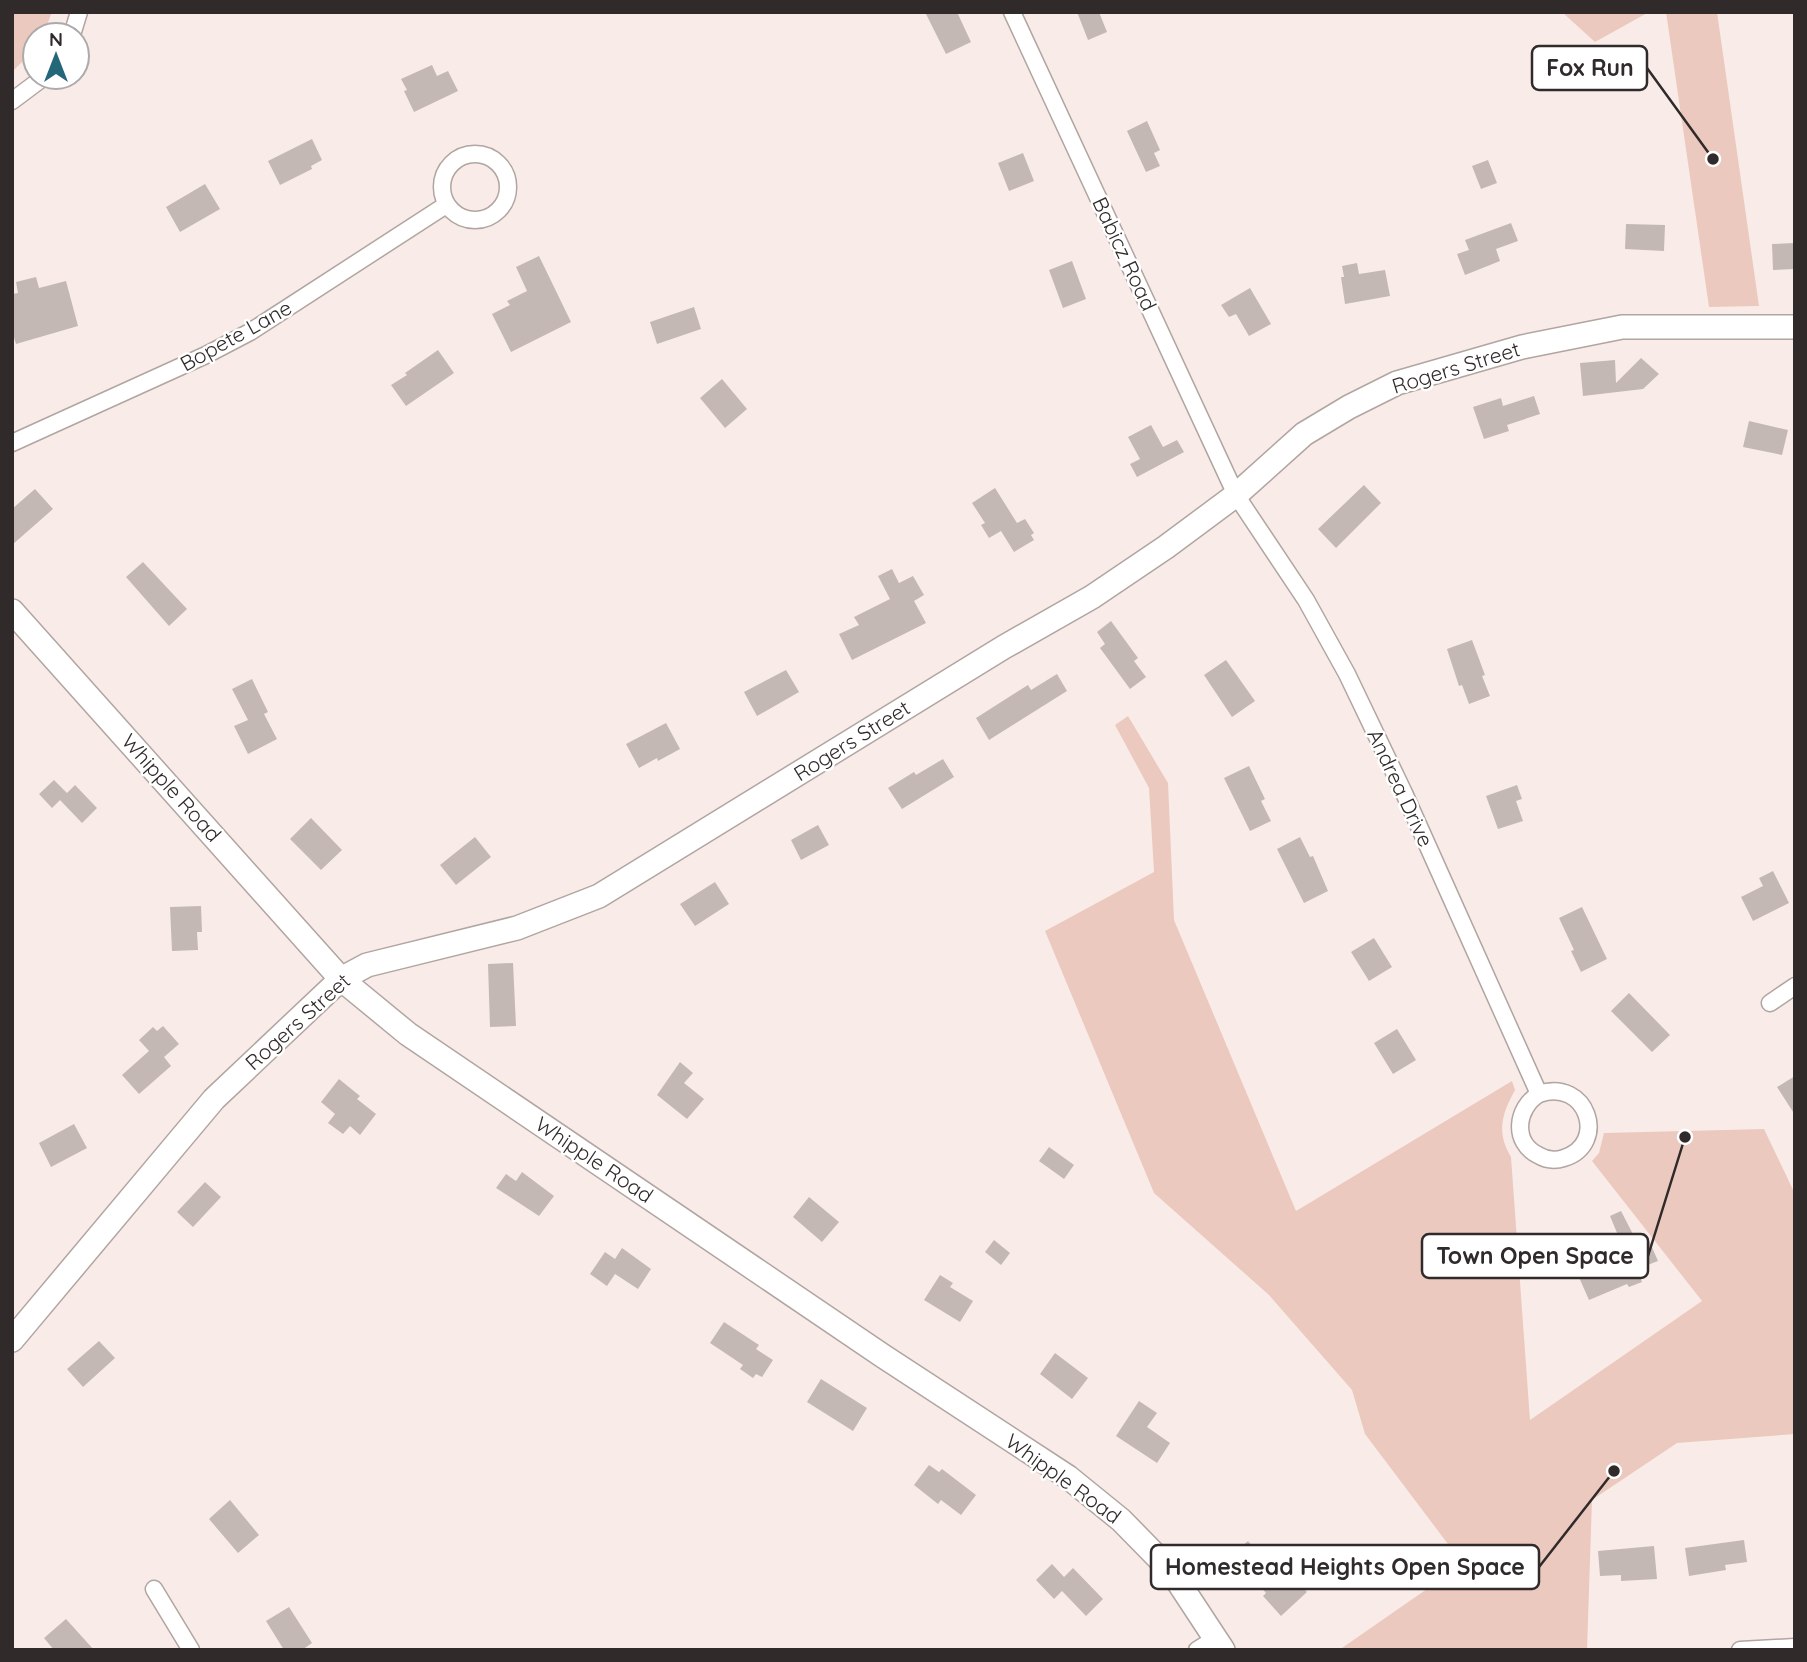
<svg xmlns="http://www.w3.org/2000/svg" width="1807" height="1662" viewBox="0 0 1807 1662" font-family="Quicksand,sans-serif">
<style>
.green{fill:#ecc9be}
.building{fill:#c4b8b4}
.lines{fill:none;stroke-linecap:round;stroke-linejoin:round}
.street-casing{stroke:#b1a5a1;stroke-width:19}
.secondary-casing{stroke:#b1a5a1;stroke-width:26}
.street{stroke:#fff;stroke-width:16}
.secondary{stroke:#fff;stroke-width:23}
.labels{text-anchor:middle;stroke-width:5;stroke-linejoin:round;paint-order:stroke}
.street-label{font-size:21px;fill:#302b2a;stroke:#fff}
.leader{fill:none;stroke:#302b2a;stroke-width:2.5}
.callout-dot{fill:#302b2a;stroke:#fff;stroke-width:2.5}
.callout{fill:#fff;stroke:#302b2a;stroke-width:2.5}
.callout-label{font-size:23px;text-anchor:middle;font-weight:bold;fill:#302b2a}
</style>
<rect width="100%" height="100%" fill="#f9ece8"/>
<path class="green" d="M12 12H52L43 35H35V49L12 72Z
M1562 12H1649L1595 42Z
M1666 12H1717L1759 306 1709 307Z
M1128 716 1168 783 1174 920 1296 1211 1512 1081 1515 1090C1502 1114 1496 1132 1511 1157L1530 1420 1702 1301 1592 1161 1599 1153 1604 1133 1764 1129 1795 1194V1434L1677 1443 1592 1500 1587 1650H1339L1463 1564 1365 1434 1352 1390 1269 1295 1154 1193 1045 931 1154 872 1149 788 1115 725Z"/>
<path class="building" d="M925 12H957L971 42 946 54Z
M1077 12H1099L1107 32 1088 40Z
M432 65 437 76 448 71 458 91 414 112 404 91 407 90 401 79Z
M1147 121 1160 150 1154 153 1160 166 1146 172 1127 131Z
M312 139 322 160 311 166 312 169 280 185 268 161Z
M1023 153 1034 181 1009 191 998 163Z
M1488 160 1497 183 1481 189 1472 166Z
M205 184 220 209 180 232 166 207Z
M1511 223 1518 241 1496 249 1500 261 1465 275 1457 254 1469 250 1465 240Z
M1626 224 1665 225 1664 251 1625 249Z
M1795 243V269L1773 270 1772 244Z
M539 256 571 322 511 352 492 314 510 305 507 301 527 291 516 267Z
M1072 261 1086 299 1063 308 1049 270Z
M1357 263 1359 274 1385 270 1390 296 1345 304 1341 277H1344L1342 266Z
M36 277 39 288 66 281 78 326 16 344 12 331V294L18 293 16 282Z
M1250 288 1271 324 1249 336 1236 314 1229 317 1221 305Z
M694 307 701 329 657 344 650 322Z
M438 350 454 373 406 406 391 385 407 375 405 373Z
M1641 358 1659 374 1643 389 1583 396 1580 363 1615 360 1616 383Z
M722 379 747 409 725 428 700 398Z
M1534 396 1540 414 1507 425 1509 431 1484 439 1473 407 1501 398 1503 406Z
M1749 421 1788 430 1782 455 1743 447Z
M1151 425 1163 447 1177 440 1184 452 1137 477 1130 464 1140 459 1128 437Z
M1364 485 1381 503 1336 548 1318 529Z
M995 488 1017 523 1025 519 1034 533 1031 535 1034 540 1014 552 1001 531 989 538 981 525 985 523 972 503Z
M35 489 53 509 12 545V509Z
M143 562 187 609 169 626 126 577Z
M892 569 899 583 913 576 924 595 914 601 926 623 852 660 839 634 859 625 854 617 890 599 878 576Z
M1111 621 1138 658 1134 661 1146 677 1130 689 1100 648 1105 644 1097 632Z
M1472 640 1485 675 1482 676 1490 696 1469 704 1462 685 1459 686 1447 649Z
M1226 660 1255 701 1232 717 1204 675Z
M786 670 799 692 757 716 744 692Z
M1057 674 1067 691 989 740 976 718 1028 685 1031 690Z
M252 679 268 712 264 714 277 739 248 754 234 726 248 720 232 689Z
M666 723 680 749 658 761 657 758 639 768 626 744Z
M943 759 954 777 902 809 888 788 914 772 916 775Z
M1249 766 1265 799 1261 801 1271 821 1250 831 1224 778Z
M54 780 67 793 52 808 39 794Z
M75 785 97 808 82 823 60 800Z
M1517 785 1522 799 1516 801 1523 821 1498 829 1486 796Z
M311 818 342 850 321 870 290 839Z
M818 825 829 845 801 860 791 840Z
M475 837 491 857 456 885 440 865Z
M1300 837 1310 857 1313 856 1328 891 1304 903 1277 849Z
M1773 871 1789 903 1753 921 1741 897 1763 886 1759 878Z
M715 882 729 904 695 926 680 904Z
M201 906 202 932H197L198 950 172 951 170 907Z
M1582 907 1607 959 1581 972 1571 951 1574 950 1559 918Z
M1374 938 1392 967 1369 981 1351 952Z
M513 963 516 1026 490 1027 488 964Z
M1629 993 1670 1035 1652 1052 1611 1011Z
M163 1026 179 1044 164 1057 171 1066 139 1094 122 1075 149 1051 139 1040 153 1027 157 1031Z
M1397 1029 1416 1060 1393 1074 1374 1043Z
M680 1062 693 1073 684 1083 704 1099 687 1119 657 1095Z
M1795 1076V1115L1777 1087Z
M339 1079 360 1096 357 1099 376 1114 360 1135 350 1126 343 1134 328 1123 335 1114 321 1102Z
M74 1124 87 1148 51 1167 39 1143Z
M1049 1147 1074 1165 1064 1179 1039 1161Z
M522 1172 554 1196 539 1216 496 1188 506 1174 516 1181Z
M205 1182 221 1197 193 1227 177 1212Z
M809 1197 839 1222 822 1242 793 1217Z
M1621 1211 1636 1240 1647 1236 1658 1261 1637 1269 1642 1282 1629 1287 1627 1284 1589 1300 1574 1266 1622 1245 1610 1216Z
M994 1240 1010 1253 1001 1265 985 1252Z
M622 1248 651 1269 638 1289 615 1274 607 1286 590 1274 605 1252 615 1259Z
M940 1275 953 1283 950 1287 973 1301 960 1322 924 1300Z
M724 1322 759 1345 756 1349 773 1360 762 1377 756 1374 753 1378 740 1369 743 1365 710 1343Z
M99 1341 115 1358 83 1387 67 1369Z
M1055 1353 1088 1378 1072 1399 1040 1374Z
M821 1379 867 1408 853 1431 807 1402Z
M1139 1401 1157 1413 1147 1427 1170 1443 1157 1463 1116 1436Z
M929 1465 939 1472 942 1469 976 1495 961 1515 941 1500 938 1504 914 1485Z
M230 1500 259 1535 238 1553 209 1519Z
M1744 1540 1747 1562 1725 1565 1726 1570 1689 1576 1685 1548Z
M1248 1541 1270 1567 1278 1560 1307 1592 1281 1616 1263 1596 1266 1593 1232 1555Z
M1654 1546 1657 1579 1621 1581V1575L1600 1576 1598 1551Z
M1052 1564 1064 1577 1073 1568 1103 1599 1086 1616 1062 1591 1054 1599 1036 1580Z
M289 1607 312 1643 302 1650H284L266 1621Z
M66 1619 94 1650H54L44 1638Z"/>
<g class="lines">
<g class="street-casing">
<path id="street" d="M1012 12 1236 495 1306 600 1347 674 1404 793 1539 1094C1516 1108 1512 1142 1538 1155 1546 1160 1555 1161 1564 1158 1609 1144 1587 1077 1539 1094
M72 35 79 12
M12 101 44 77
M442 187a33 33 0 1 1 66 0a33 33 0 1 1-66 0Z
M12 443 206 355 250 332 446 205
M1770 1003 1795 986
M154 1589 191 1650
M1197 1650 1216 1638
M1740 1650 1795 1647"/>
</g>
<g class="secondary-casing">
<path id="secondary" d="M12 611 341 979 408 1034 883 1356 1068 1477 1121 1520 1171 1571 1223 1650
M12 1340 214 1099 341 979 367 965 517 928 599 896 1004 647 1092 597 1166 547 1236 495 1304 434 1349 407 1397 383 1522 347 1622 327H1795"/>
</g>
<use href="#street" class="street"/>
<use href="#secondary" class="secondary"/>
</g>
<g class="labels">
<g class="street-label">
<text transform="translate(1124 254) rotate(65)" y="7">Babicz Road</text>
<text transform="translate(236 336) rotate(-29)" y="7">Bopete Lane</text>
<text transform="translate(1456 368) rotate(-17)" y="7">Rogers Street</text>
<text transform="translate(852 741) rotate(-32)" y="7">Rogers Street</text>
<text transform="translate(171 788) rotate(48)" y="7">Whipple Road</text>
<text transform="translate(1400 788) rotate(65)" y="7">Andrea Drive</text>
<text transform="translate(298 1022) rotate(-42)" y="7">Rogers Street</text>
<text transform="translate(594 1160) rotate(34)" y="7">Whipple Road</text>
<text transform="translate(1063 1479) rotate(36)" y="7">Whipple Road</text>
</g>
</g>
<path class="leader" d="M1713 159L1647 68M1685 1137L1648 1256M1614 1471L1539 1567"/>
<g class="callout-dot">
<circle cx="1713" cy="159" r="7"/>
<circle cx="1685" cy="1137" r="7"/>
<circle cx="1614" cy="1471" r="7"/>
</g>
<g class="callout">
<rect x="1532" y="46" width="115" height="44" rx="7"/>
<rect x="1422" y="1234" width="226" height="44" rx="7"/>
<rect x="1151" y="1545" width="388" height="44" rx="7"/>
</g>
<g class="callout-label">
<text x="1590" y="76">Fox Run</text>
<text x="1535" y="1264">Town Open Space</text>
<text x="1345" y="1575">Homestead Heights Open Space</text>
</g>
<rect width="1807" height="1662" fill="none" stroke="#302b2a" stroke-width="28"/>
<g transform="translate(56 56)"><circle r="33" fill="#ffffff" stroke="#acaaaa" stroke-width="2"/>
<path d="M0-5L12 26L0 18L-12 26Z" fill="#236778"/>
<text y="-10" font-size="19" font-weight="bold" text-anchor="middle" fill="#302b2a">N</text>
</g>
</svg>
